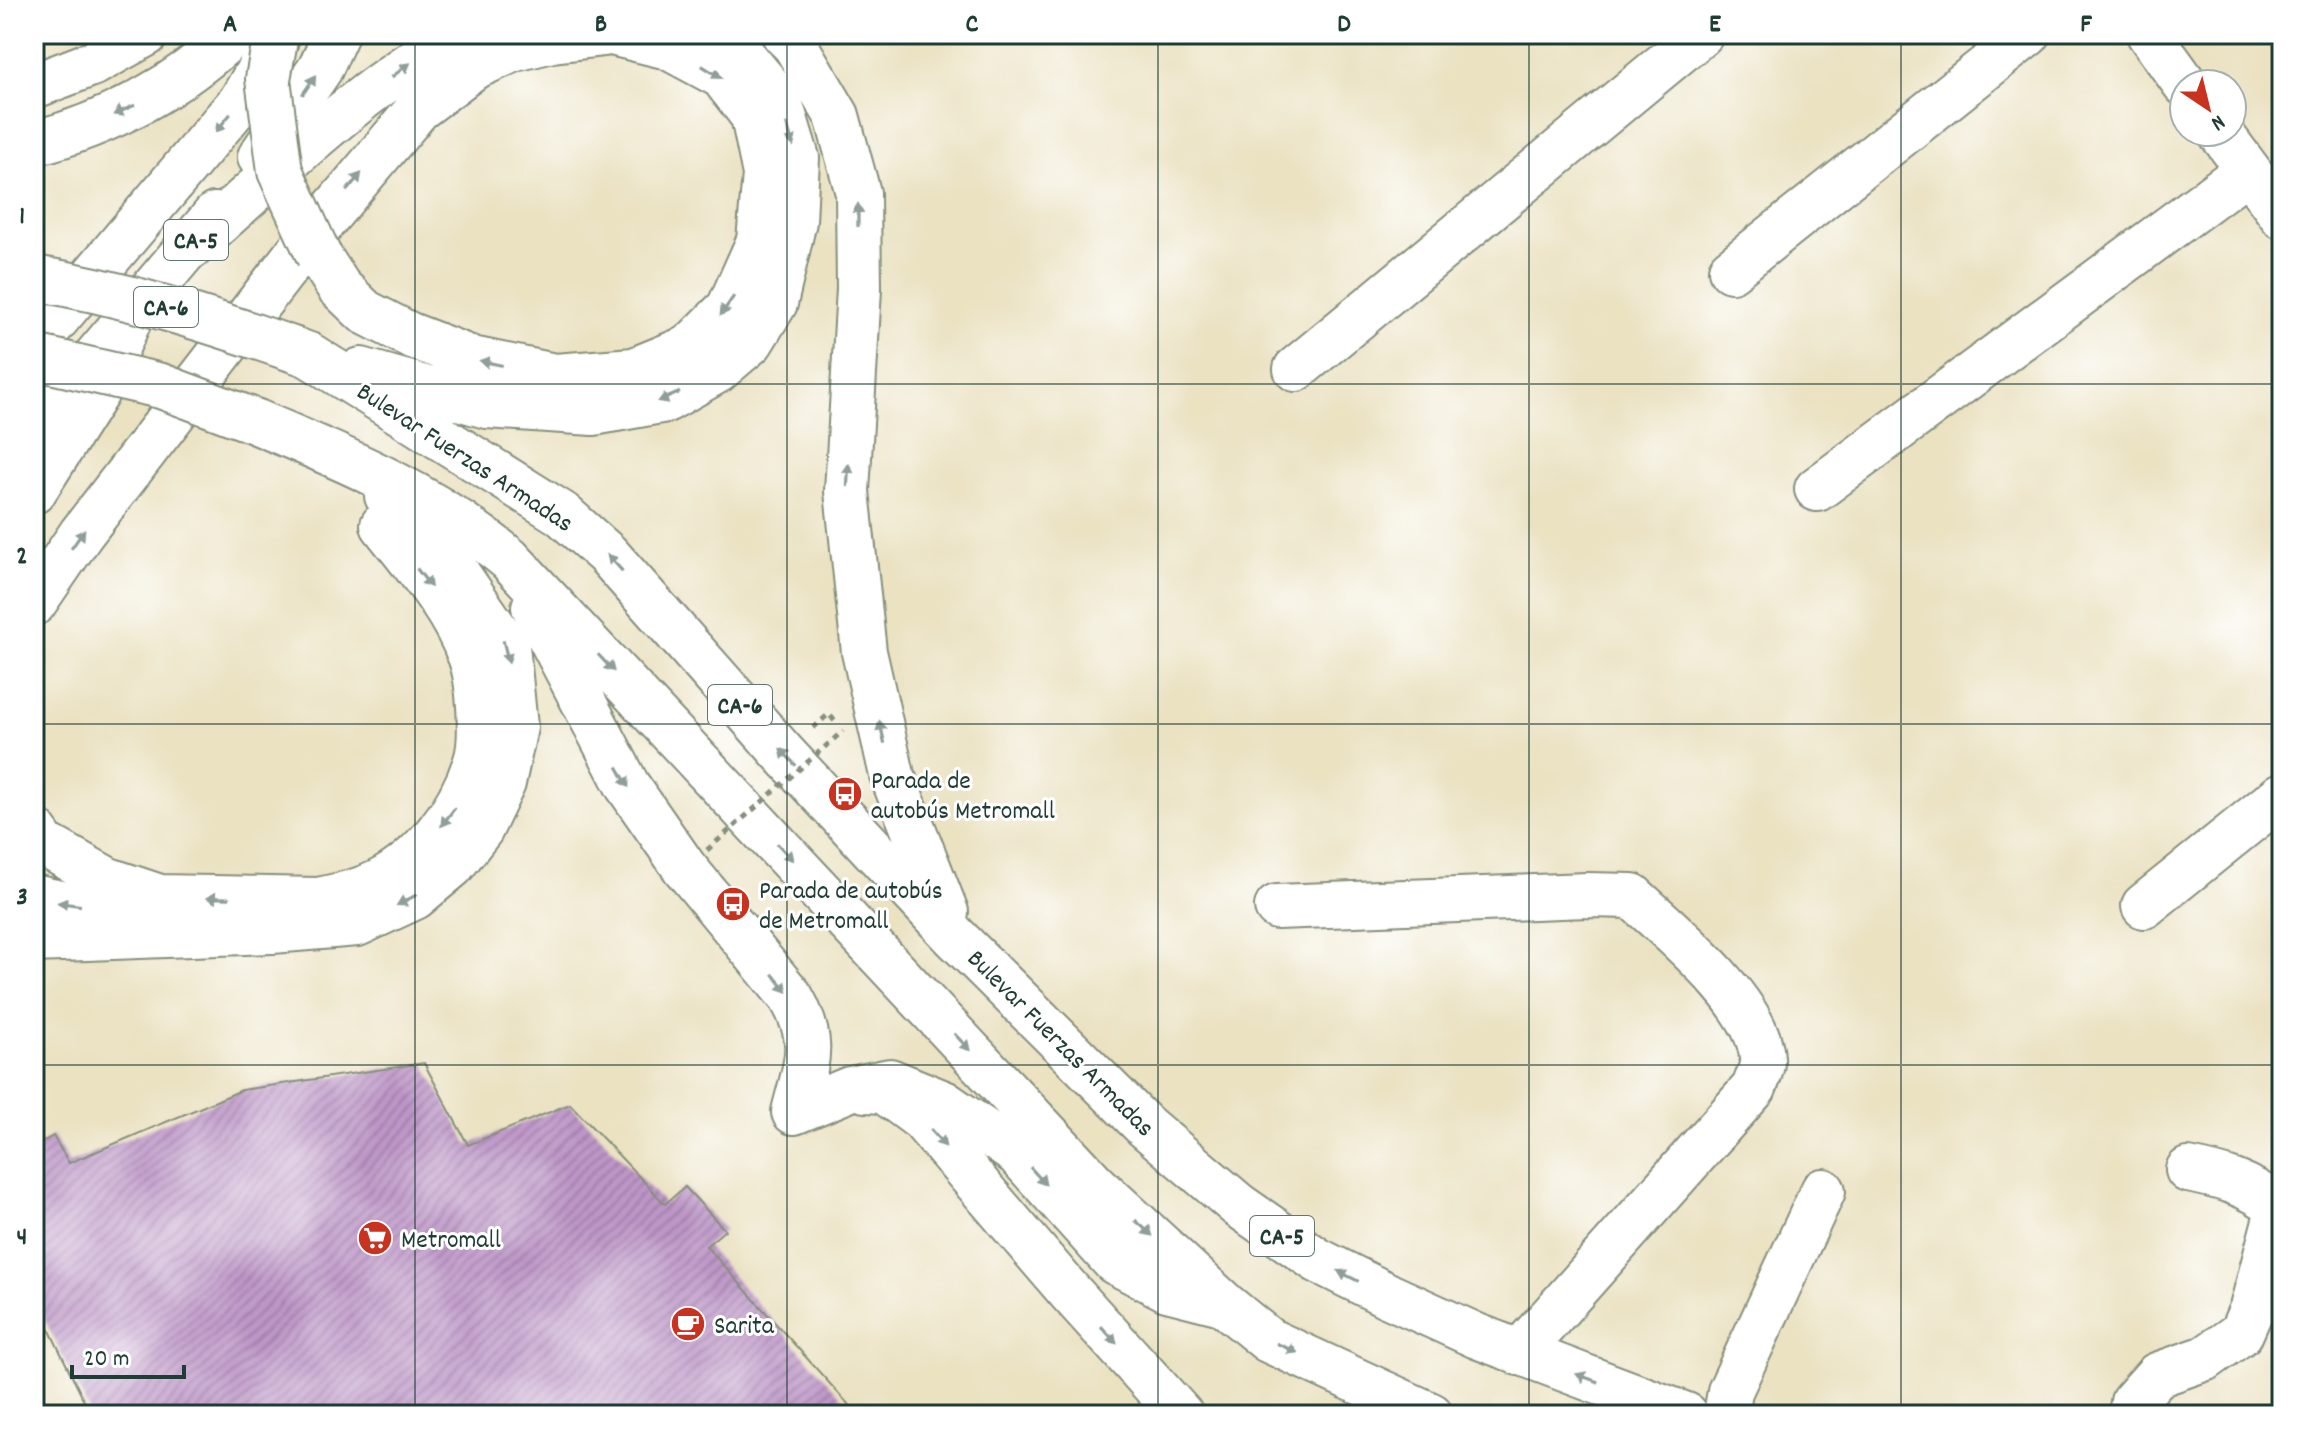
<svg xmlns="http://www.w3.org/2000/svg" width="2316" height="1449" viewBox="0 0 2316 1449" font-family="Dekko,sans-serif">
<style>
.building{fill:url(#building-hatch)}
.lines{fill:none;stroke-linecap:round;stroke-linejoin:round}
.minor-casing{stroke:#85907b;stroke-width:48}
.major-casing{stroke:#85907b;stroke-width:48}
.highway-casing{stroke:#85907b;stroke-width:48}
.path{stroke:#85907b;stroke-width:5;stroke-dasharray:6 6;stroke-linecap:butt}
.minor{stroke:#fff;stroke-width:44}
.major{stroke:#fff;stroke-width:44}
.highway{stroke:#fff;stroke-width:44}
.highway-bridge-casing{stroke:#85907b;stroke-width:48;stroke-linecap:butt}
.path-bridge{stroke:#85907b;stroke-width:5;stroke-dasharray:6 6;stroke-linecap:butt}
.highway-bridge{stroke:#fff;stroke-width:44}
.oneway{fill:#8f9e9a}
.grid{fill:none;stroke:#1f3d34;stroke-width:2;stroke-opacity:0.55}
.labels{text-anchor:middle;stroke-width:6;stroke-linejoin:round;paint-order:stroke}
.shield{fill:#fff;stroke:#627771;stroke-width:2}
.shield-label{font-size:24px;font-weight:bold;fill:#1f3d34}
.street-label{font-size:26px;fill:#1f3d34;stroke:#fff}
.poi-label{font-size:26px;fill:#1f3d34;stroke:#fff;text-anchor:start}
.neatline{fill:none;stroke:#1f3d34;stroke-width:3}
.grid-label{font-size:26px;text-anchor:middle;font-weight:bold;fill:#1f3d34}
</style>
<defs>
<pattern id="building-hatch" width="6" height="6" patternUnits="userSpaceOnUse" patternTransform="scale(2)"><rect width="6" height="6" fill="#be96c8"/><path d="M-1 1l2-2M0 6l6-6M5 7l2-2" fill="none" stroke="#9a7ca3"/></pattern>
</defs>
<rect width="100%" height="100%" fill="#fff"/>
<filter id="ink" filterUnits="userSpaceOnUse"><feTurbulence type="fractalNoise" baseFrequency=".0125" numOctaves="2"/><feDisplacementMap in="SourceGraphic" scale="16" xChannelSelector="R" yChannelSelector="G"/><feConvolveMatrix kernelMatrix="1 2 1 2 8 2 1 2 1" color-interpolation-filters="sRGB"/></filter>
<filter id="wash" filterUnits="userSpaceOnUse"><feTurbulence type="fractalNoise" baseFrequency=".006" numOctaves="4" result="noise"/><feDisplacementMap in="SourceGraphic" scale="32" xChannelSelector="R" yChannelSelector="G"/><feGaussianBlur stdDeviation="1.8" result="paint"/><feColorMatrix in="noise" values="0 0 0 0 0 0 0 0 0 0 0 0 0 0 0 0 0 1.4 0 .05"/><feComposite in="paint" operator="in"/></filter>
<g filter="url(#wash)">
<rect width="100%" height="100%" fill="#ebe2c2"/>
<g id="blocks">
<path class="building" d="M424 1063 468 1145 570 1104 665 1204 685 1187 725 1230 706 1246 858 1415H91L34 1298V1147L53 1136 69 1163 242 1090Z"/>
</g>
</g>
<g filter="url(#ink)">
<use href="#blocks" fill-opacity="0" stroke="#85907b" stroke-width="2"/>
<g class="lines">
<g class="minor-casing">
<path id="minor" d="M2149 34 2185 84
M2220 132 2282 216
M1731 270 2028 34
M1296 369 1701 34
M1817 489 2248 170
M2144 906 2282 795
M1277 907 1587 895 1632 896C1671 932 1759 1003 1762 1058 1763 1068 1757 1079 1754 1088L1519 1353
M865 1090 884 1091 922 1119 1069 1291 1181 1415
M1726 1415 1730 1391 1823 1191
M2131 1415 2133 1402 2157 1375 2206 1358 2241 1333 2252 1308 2276 1217 2275 1204C2247 1184 2221 1176 2188 1170"/>
</g>
<g class="major-casing">
<path id="major" d="M260 157 320 69 336 34
M34 346 241 101 276 40
M34 430 215 215"/>
</g>
<g class="highway-casing">
<path id="highway" d="M784 34 795 45 837 116 858 193 859 289 847 491 864 652 892 775 946 912
M34 86 94 63 146 34
M34 143C108 125 178 86 234 34
M191 247C274 175 364 84 460 34
M319 256 339 287 365 312 410 335 472 359 555 376 634 370 690 347 729 308 759 241 765 174 753 116 722 76 668 47 615 34
M295 350 309 355 562 514 608 555 784 754 955 937 1145 1126 1238 1205 1317 1260 1389 1296 1477 1336 1686 1415
M361 370 487 406 593 413 666 400 717 371 751 342 775 303 794 221 797 158 779 99 744 57 710 34
M257 422C348 460 432 495 509 559L1095 1185 1224 1304 1268 1340 1431 1415
M34 491 97 392 130 318
M34 603 81 534 305 243 418 109 474 67 515 49 552 40 604 34
M534 607 627 785 684 867 791 997C818 1044 806 1063 794 1112
M34 830 44 844 106 879 160 897 318 900C338 896 358 892 377 883 422 861 459 812 475 764 484 741 479 679 470 656 452 607 414 565 383 525
M34 897C79 909 105 909 150 899
M34 940 272 931 357 924 415 897 452 866 481 829 503 783 515 727 507 646 444 554 387 496
M794 1112 850 1089 890 1081 944 1103 1018 1154 1115 1262 1167 1289 1218 1302"/>
</g>
<path class="path" d="M813 728 829 714 837 724"/>
<use href="#minor" class="minor"/>
<use href="#major" class="major"/>
<use href="#highway" class="highway"/>
<g class="highway-bridge-casing">
<path id="highway-bridge" d="M276 34 268 79 280 171 319 256
M34 278C124 293 209 320 295 350
M34 357 161 386 257 422"/>
</g>
<path class="path-bridge" d="M707 850 843 731"/>
<use href="#highway-bridge" class="highway-bridge"/>
</g>
<defs><path id="oneway-solid" d="M-6-.8H1V-3.2L6.5 0L1 3.2V.8H-6Z" transform="scale(2)"/></defs>
<g class="oneway">
<use href="#oneway-solid" transform="translate(401 70) rotate(-37)"/>
<use href="#oneway-solid" transform="translate(712 72) rotate(32)"/>
<use href="#oneway-solid" transform="translate(309 85) rotate(-56)"/>
<use href="#oneway-solid" transform="translate(124 110) rotate(156)"/>
<use href="#oneway-solid" transform="translate(223 123) rotate(130)"/>
<use href="#oneway-solid" transform="translate(790 135) rotate(73)"/>
<use href="#oneway-solid" transform="translate(354 182) rotate(-50)"/>
<use href="#oneway-solid" transform="translate(858 215) rotate(-90)"/>
<use href="#oneway-solid" transform="translate(727 306) rotate(125)"/>
<use href="#oneway-solid" transform="translate(491 363) rotate(-168)"/>
<use href="#oneway-solid" transform="translate(669 397) rotate(157)"/>
<use href="#oneway-solid" transform="translate(848 475) rotate(-87)"/>
<use href="#oneway-solid" transform="translate(78 539) rotate(-55)"/>
<use href="#oneway-solid" transform="translate(615 563) rotate(-132)"/>
<use href="#oneway-solid" transform="translate(424 578) rotate(52)"/>
<use href="#oneway-solid" transform="translate(506 652) rotate(76)"/>
<use href="#oneway-solid" transform="translate(606 663) rotate(47)"/>
<use href="#oneway-solid" transform="translate(882 732) rotate(-103)"/>
<use href="#oneway-solid" transform="translate(788 757) rotate(-133)"/>
<use href="#oneway-solid" transform="translate(623 777) rotate(61)"/>
<use href="#oneway-solid" transform="translate(448 817) rotate(127)"/>
<use href="#oneway-solid" transform="translate(785 852) rotate(47)"/>
<use href="#oneway-solid" transform="translate(218 898) rotate(-179)"/>
<use href="#oneway-solid" transform="translate(407 900) rotate(152)"/>
<use href="#oneway-solid" transform="translate(69 904) rotate(-172)"/>
<use href="#oneway-solid" transform="translate(780 983) rotate(50)"/>
<use href="#oneway-solid" transform="translate(962 1042) rotate(47)"/>
<use href="#oneway-solid" transform="translate(938 1138) rotate(49)"/>
<use href="#oneway-solid" transform="translate(1038 1176) rotate(48)"/>
<use href="#oneway-solid" transform="translate(1144 1228) rotate(42)"/>
<use href="#oneway-solid" transform="translate(1348 1276) rotate(-153)"/>
<use href="#oneway-solid" transform="translate(1109 1335) rotate(48)"/>
<use href="#oneway-solid" transform="translate(1287 1348) rotate(24)"/>
<use href="#oneway-solid" transform="translate(1587 1378) rotate(-160)"/>
</g>
</g>
<path class="grid" d="M415 34V1415M787 34V1415M1158 34V1415M1529 34V1415M1901 34V1415M34 384H2282M34 724H2282M34 1065H2282"/>
<defs>
<g id="bus-disc" transform="scale(1.8)"><circle r="9.5" fill="#c8321e" stroke="#fff"/><path d="M-5-6H5V4H4V6H2V4H-2V6H-4V4H-5ZM-3.5-4V0h7V-4ZM-3.5 1.2v1.5H-2V1.2ZM2 1.2v1.5H3.5V1.2Z" fill="#fff"/></g>
<g id="supermarket-disc" transform="scale(1.8)"><circle r="9.5" fill="#c8321e" stroke="#fff"/><path d="M-6-5.5h2.5l.6 2H6L4.5 2H-2.5L-4.4-4H-6ZM-1.5 3.2a1.3 1.3 0 1 0 .1 0ZM3 3.2a1.3 1.3 0 1 0 .1 0Z" fill="#fff"/></g>
<g id="cafe-disc" transform="scale(1.8)"><circle r="9.5" fill="#c8321e" stroke="#fff"/><path d="M-5.5-4.5H6V0H3Q3 3.5 0 3.5H-2.5Q-5.5 3.5-5.5 0ZM3-3.2v2h1.7v-2ZM-6 4.5H4V6H-6Z" fill="#fff"/></g>
</defs>
<g fill-rule="evenodd">
<use href="#bus-disc" x="845" y="794"/>
<use href="#bus-disc" x="733" y="904"/>
<use href="#supermarket-disc" x="375" y="1238"/>
<use href="#cafe-disc" x="688" y="1324"/>
</g>
<g class="labels">
<g class="shield">
<rect x="164" y="220" width="64" height="40" rx="6"/>
<rect x="134" y="287" width="64" height="40" rx="6"/>
<rect x="708" y="685" width="64" height="40" rx="6"/>
<rect x="1250" y="1216" width="64" height="40" rx="6"/>
</g>
<g class="shield-label">
<text x="196" y="248">CA-5</text>
<text x="166" y="315">CA-6</text>
<text x="740" y="713">CA-6</text>
<text x="1282" y="1244">CA-5</text>
</g>
<g class="street-label">
<text transform="translate(466 456) rotate(33)" y="9">Bulevar Fuerzas Armadas</text>
<text transform="translate(1062 1042) rotate(45)" y="9">Bulevar Fuerzas Armadas</text>
</g>
<g class="poi-label">
<text x="871" y="788">Parada de<tspan x="871" dy="30">autobús Metromall</tspan></text>
<text x="759" y="898">Parada de autobús<tspan x="759" dy="30">de Metromall</tspan></text>
<text x="401" y="1247">Metromall</text>
<text x="714" y="1333">Sarita</text>
</g>
</g>
<rect width="2316" height="1449" fill="none" stroke="#fff" stroke-width="88"/>
<g transform="translate(2208 108) rotate(145)"><circle r="38" fill="#ffffff" stroke="#a5b1ae" stroke-width="2"/>
<path d="M0-6L14 30L0 20L-14 30Z" fill="#c8321e"/>
<text y="-12" font-size="22" font-weight="bold" text-anchor="middle" fill="#1f3d34">N</text>
</g>
<path d="M72 1365v12h112v-12" fill="none" stroke="#1f3d34" stroke-width="4"/>
<text x="84" y="1365" font-size="24" fill="#1f3d34" stroke="#ffffff" stroke-width="6" paint-order="stroke">20 m</text>
<rect x="44" y="44" width="2228" height="1361" class="neatline"/>
<g class="grid-label">
<text x="230" y="31">A</text>
<text x="601" y="31">B</text>
<text x="972" y="31">C</text>
<text x="1344" y="31">D</text>
<text x="1715" y="31">E</text>
<text x="2086" y="31">F</text>
<text x="22" y="223">1</text>
<text x="22" y="563">2</text>
<text x="22" y="904">3</text>
<text x="22" y="1244">4</text>
</g>
</svg>
